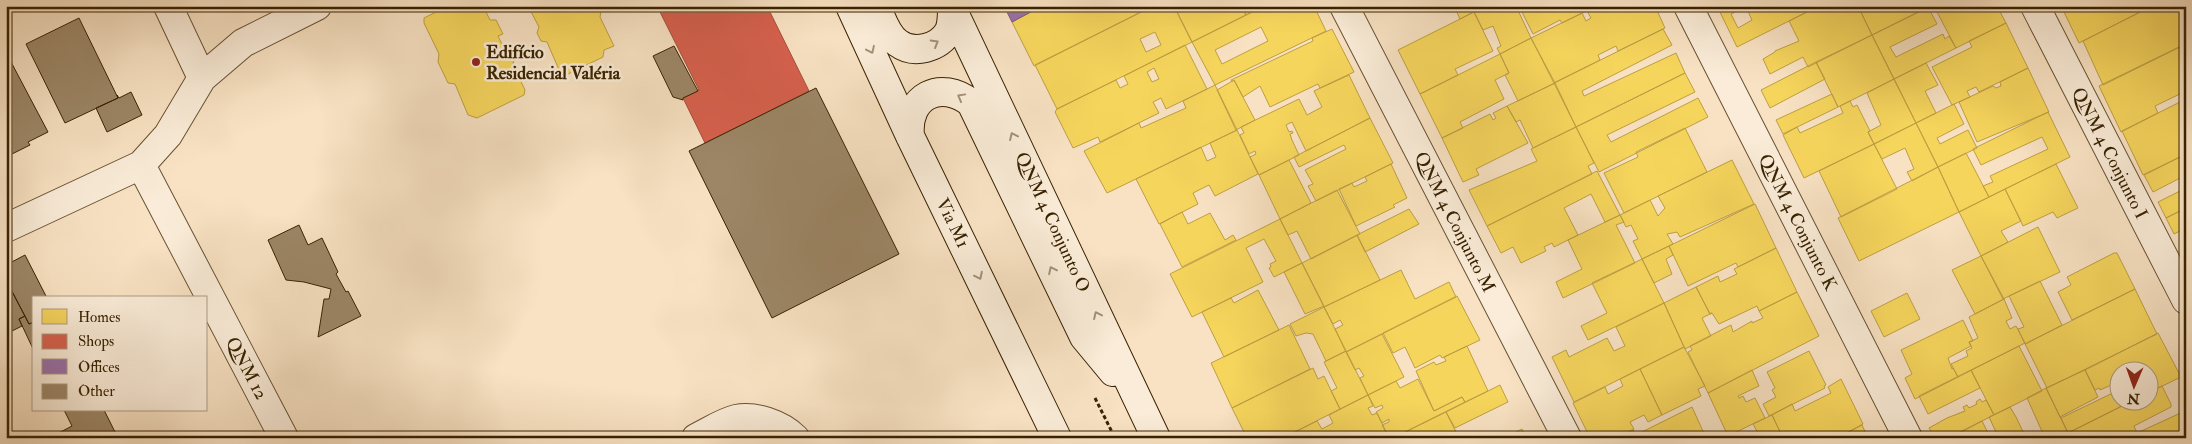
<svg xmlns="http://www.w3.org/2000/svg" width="2192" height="444" viewBox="0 0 2192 444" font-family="'IM FELL Double Pica',serif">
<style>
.homes{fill:#f6d55c;stroke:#bd9f41;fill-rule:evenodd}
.shops{fill:#d6604d;stroke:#a74d36}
.offices{fill:#9970ab;stroke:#7c5978}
.building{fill:#9c8666;stroke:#382201}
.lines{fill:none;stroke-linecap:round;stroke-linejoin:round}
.street-casing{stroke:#685232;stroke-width:30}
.secondary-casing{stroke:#382201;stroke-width:30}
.path{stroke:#382201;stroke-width:3;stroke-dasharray:4 2.5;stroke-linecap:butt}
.street{stroke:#faecd8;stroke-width:28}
.secondary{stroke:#faecd8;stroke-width:28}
.oneway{stroke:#a39177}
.poi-dot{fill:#8f2418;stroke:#faecd8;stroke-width:2}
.labels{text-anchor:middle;stroke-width:5;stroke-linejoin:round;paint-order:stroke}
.poi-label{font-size:18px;font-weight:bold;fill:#382201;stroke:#faecd8;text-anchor:start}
.street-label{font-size:18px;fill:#382201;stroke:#faecd8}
</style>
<rect width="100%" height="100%" fill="#f8e2c3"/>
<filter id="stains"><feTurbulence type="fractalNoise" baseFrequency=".004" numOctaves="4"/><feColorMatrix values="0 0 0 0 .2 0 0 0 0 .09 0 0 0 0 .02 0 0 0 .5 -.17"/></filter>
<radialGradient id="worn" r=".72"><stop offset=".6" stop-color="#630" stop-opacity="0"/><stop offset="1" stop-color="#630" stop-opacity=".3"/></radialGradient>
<path class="homes" d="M448 6H483L490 20H496L503 34 498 36 504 48 508 46 514 58 513 65 525 90 524 95 477 118 468 115 455 84 448 83 438 62 439 54 424 23V18Z
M528 6H599L601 11 600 17 614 46 604 50 603 57 568 74 560 72 547 42 541 41 537 33 539 27Z
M1042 6H1153L1034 66 1012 22Z
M1153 6H1174L1192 42 1057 109 1035 65ZM1155 32 1161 45 1146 52 1140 39Z
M1174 6H1213L1216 12 1226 6H1241L1246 15 1192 42Z
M1241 6H1264L1246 15Z
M1264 6H1314L1326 31 1215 85 1192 42ZM1261 27 1268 41 1222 64 1215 50Z
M1454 6H1485L1460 19Z
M1485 6H1516L1531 38 1500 54 1497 48 1501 46 1493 26 1483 30 1474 12Z
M1519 6H1597L1562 23 1560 20 1533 34Z
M1597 6H1655L1665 28 1618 51 1616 46 1598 55 1600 60 1554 83 1531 38 1582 13 1586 21 1591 18 1587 11Z
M1717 6H1819L1737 47ZM1746 7 1752 20 1738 28 1731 14Z
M1819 6H1858L1872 35 1808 67 1803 57 1770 74 1763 59 1775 52V51L1799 41 1789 21Z
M1858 6H1921L1923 10 1872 35Z
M1948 6H1997L2006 23 1956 48 1937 12Z
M2061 6H2152L2079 43Z
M2152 6H2186V44L2103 85 2083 41Z
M1928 7 1937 24 1890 47 1896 57 1943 34 1945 39 1949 36 1956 48 1894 79 1872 35Z
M1474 12 1493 51 1455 69 1458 75 1420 94 1398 50Z
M2006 23 2028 68 1979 92 1976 87 1967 91 1970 97 1952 105 1932 67 1972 47 1969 41Z
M1332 29 1354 72 1320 88 1318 84 1270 107 1260 86 1243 97 1234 80 1232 82 1231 80 1313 41 1312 38Z
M1663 29 1672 45 1582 91 1584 96 1676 53 1685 73 1576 127 1554 83Z
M1872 35 1894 79 1838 107 1816 62Z
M1531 38 1555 83 1518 101 1505 75 1509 73 1500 54Z
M1185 45 1207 89 1166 109 1161 98 1153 102 1159 113 1100 142 1098 137 1073 148 1055 112 1057 109 1116 80 1120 88 1128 84 1124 76ZM1154 68 1159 79 1152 82 1147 72Z
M2179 47 2186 60V91L2155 106 2158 113 2121 132 2099 86Z
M1500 54 1509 73 1495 80 1504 99 1460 122 1463 128 1442 138 1420 94Z
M1816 62 1825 79 1770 108 1761 90Z
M1926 63 1938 85 1925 91 1936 113 1916 123 1894 79Z
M2028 68 2049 112 1977 142 1959 102 1993 86 1996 88 2001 86 2000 82Z
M1685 73 1695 92 1607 135 1611 142 1698 98 1708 117 1599 172 1576 127Z
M1349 75 1370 118 1306 151 1292 122 1286 125 1289 132 1292 131 1293 133 1290 134 1292 140 1299 155 1259 175 1250 157 1256 154 1255 151 1249 154 1240 135 1244 133 1241 127 1299 99 1307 115 1322 107 1314 91Z
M1894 79 1916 123 1874 144 1868 132 1881 125 1867 93Z
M1234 80 1255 120 1236 130 1217 90Z
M1555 83 1576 127 1533 148 1520 120 1516 122 1507 106Z
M1215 85 1237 130 1107 193 1084 151 1139 123 1141 128 1186 108 1183 101Z
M1832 94 1838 107 1783 134 1776 120Z
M2186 99V154L2143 175 2122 131Z
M1850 101 1853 107 1857 105 1870 131 1868 132 1874 144 1804 178 1783 135 1797 127 1800 133 1843 113 1840 106Z
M1954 104 1964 124 1937 138 1940 144 1968 130 1977 148 1938 167 1916 123Z
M1507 106 1528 143 1476 169 1479 175 1463 182 1442 138 1490 114 1493 120 1496 118 1493 113Z
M2048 112 2070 157 1989 197 1983 186 1993 182 1990 176 2048 149 2042 137 1981 165 1973 149Z
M1370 118 1393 163 1316 201 1308 186 1313 184 1305 170 1346 149 1344 145 1299 167 1294 157Z
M1916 123 1938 167 1912 181 1907 172 1914 169 1905 148 1882 159 1874 144Z
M1576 127 1594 163 1588 166 1592 174 1487 226 1469 190 1537 161 1531 149Z
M1685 128 1707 172 1624 213 1604 173 1638 157 1636 152Z
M1237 130 1258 174 1215 196 1209 185 1193 193 1198 204 1159 224 1136 179 1201 147 1207 161 1216 157 1210 143Z
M1874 144 1897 189 1841 217 1819 171Z
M1966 153 1989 197 1959 212 1938 167Z
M2186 154V175L2153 192 2144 175Z
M1289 160 1311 203 1280 219 1259 175Z
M1732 160 1754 204 1680 237 1677 232 1667 234 1673 244 1642 259 1633 241 1638 239 1631 225 1626 227 1620 215 1650 200 1658 216 1665 208 1658 196Z
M1391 164 1407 198 1393 205 1395 207 1356 226 1339 189 1352 183 1354 187 1367 181 1365 177Z
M2056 164 2078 208 2057 218 2053 212 2023 226 2005 189Z
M1938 167 1959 212 1859 261 1838 218Z
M1597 171 1620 215 1605 222 1591 194 1564 208 1578 235 1554 247 1552 243 1544 247 1546 251 1521 263 1513 247 1501 253 1487 226Z
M2186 188V208L2166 218 2158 202Z
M2005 189 2021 221 2001 231 2008 242 1981 256 1959 212Z
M1337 190 1360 234 1311 259 1297 231 1288 235 1280 219Z
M1755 204 1776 248 1738 267 1736 263 1688 286 1669 246Z
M2186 208V228L2174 234 2166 218Z
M1409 209 1419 224 1365 252 1357 235Z
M1182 212 1188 224 1210 213 1225 240 1233 235 1236 240 1182 267 1160 224Z
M1620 215 1624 222 1616 225 1635 263 1563 298 1556 282 1582 269 1568 240Z
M1280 219 1302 263 1274 277 1269 268 1271 267 1270 264 1276 261 1264 239 1246 248 1263 282 1192 317 1170 274Z
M2038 227 2060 272 2003 299 1981 256Z
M1357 235 1380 280 1324 307 1302 263Z
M1669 246 1673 255 1666 259 1672 274 1654 283 1642 259Z
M1776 248 1797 292 1759 311 1757 306 1719 324 1712 313 1710 314 1696 287 1718 276 1720 282 1737 274 1734 269Z
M2114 253H2117L2135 289 2072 320 2058 292 2071 285 2067 277Z
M1981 256 2004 299 1975 314 1952 270Z
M1642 259 1664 303 1588 340 1581 326 1607 313 1592 283Z
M1302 263 1324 306 1305 314 1284 272Z
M1401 270 1415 299 1449 282 1456 297 1346 352 1335 329 1343 325 1340 320 1333 324 1324 307Z
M2040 281 2062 325 2025 344 2018 329 2024 327 2009 296Z
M1696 287 1710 314 1712 313 1702 318 1711 336 1685 349 1664 303Z
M2135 289 2157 334 2047 388 2025 344Z
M1258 290 1279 330 1224 357 1202 312 1231 298 1234 303Z
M1797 292 1819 336 1708 393 1688 352 1692 350 1690 346 1731 325 1733 332 1752 321V323L1763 318 1759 311Z
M1907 293 1920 319 1884 337 1871 311Z
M1457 296 1480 340 1442 358 1440 355 1415 368 1405 347 1393 353 1383 333Z
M2004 299 2012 318 2006 321 2010 329 2016 326 2025 343 1958 377 1951 364 1968 356 1966 351 1972 348 1969 342 1978 338 1969 317Z
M1664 303 1684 347 1574 402 1552 357 1566 350 1569 357 1607 338 1614 351 1625 346 1616 327Z
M1324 307 1346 351 1326 361 1313 334 1306 333 1296 336 1290 324Z
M1963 320 1973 341 1969 342 1971 346 1948 358 1952 369 1953 368 1958 377 1915 399 1905 378 1912 374 1901 350Z
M1289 325 1310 369 1232 408 1211 363Z
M2158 333 2181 377 2150 392V372H2120V381L2100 390 2099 388 2095 390 2085 370Z
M1382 334 1404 377 1368 395 1360 378 1364 376 1359 368 1355 370 1346 352Z
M1467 346 1488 391 1465 402 1462 397 1434 411 1416 371 1434 362 1436 365 1446 361 1444 357Z
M2019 346 2042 391 1994 415 1971 370Z
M1684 347 1705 386 1698 389 1701 396 1662 415 1640 369Z
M1346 351 1368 395 1340 409 1331 391 1337 388 1324 362Z
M1809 351 1826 385 1824 386 1825 388 1769 416 1763 404 1776 397 1772 390 1775 388 1767 372Z
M1313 368 1318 379 1324 376 1340 409 1283 438H1247L1232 408Z
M1640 369 1662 415 1648 422 1644 415 1630 422 1634 429 1617 438H1590L1573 403 1605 387 1608 394 1623 386 1620 379Z
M1752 370 1759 386 1738 396 1739 398 1743 396 1746 402 1755 398 1765 418 1728 436 1708 393Z
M1971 370 1980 388 1928 414 1919 396Z
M2085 370 2098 397 2060 417 2046 388Z
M1418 379 1434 411 1462 397 1465 402 1393 438H1389L1382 425 1389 422V419L1382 423 1376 412 1383 408 1382 405 1375 408 1368 395 1396 381 1400 388Z
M1841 379 1863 424 1837 438H1783L1772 415 1792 404 1795 411 1831 393 1828 387Z
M1500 385 1508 402 1455 428 1446 412Z
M2162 386 2171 404V407L2134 426 2137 433 2185 411 2182 404 2186 402V430L2170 438H2070L2068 433 2126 404 2131 402H2150V392Z
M2046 388 2068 433 2059 438H2045L2027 398Z
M2119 390 2120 402H2125L2126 404 2068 433 2061 418Z
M1368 395 1373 406 1368 408 1372 415 1377 413 1389 438H1283L1317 421 1322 429 1333 423 1329 415Z
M1980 399 1982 402 1986 400 1994 415 1948 438H1935L1929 428 1947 418 1965 411 1963 407 1967 405 1969 408 1977 404 1976 402Z
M1692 407 1706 438H1617L1633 430 1636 435Z
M2010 407 2016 417 2026 438H1998L1994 433 1996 432 1989 417Z
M1446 412 1459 438H1393Z
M1772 415 1783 438H1754L1759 435 1753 424Z
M1982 421 1990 437 1996 434 1998 438H1950Z
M1862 425 1868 438H1837Z
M1522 429 1526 438H1504Z
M2186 430V438H2170Z"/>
<path class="shops" d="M657 6H767L809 91 705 143 683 98 699 90Z"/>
<path class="offices" d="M1004 6H1042L1012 22Z"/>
<path class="building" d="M79 18 118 98 65 123 26 44Z
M674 46 698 91 683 98V100L673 97 653 56Z
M10 60 48 132 28 142 30 145 6 157V62Z
M816 88 899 254 772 318 689 151Z
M131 92 142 115 107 132 96 108 118 98 117 95 119 98Z
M299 225 308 245 322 238 338 272 336 274 346 292 348 291 361 316 318 337 324 299H329L331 289 304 282 286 280 268 240Z
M25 255 47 298H34V322L29 324 6 280V265Z
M6 280 25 316 19 319 22 326 6 334Z
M25 316 29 324 34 322V351L19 319Z
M64 410H104L118 438H49L72 426Z"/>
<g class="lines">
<g class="street-casing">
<path id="street" d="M168 6 202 78
M1344 6 1567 438
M1688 6 1908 438
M2035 6 2186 300
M141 165 284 438
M6 228 141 165 168 135 202 78 243 43 317 6
M696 438C708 432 723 422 736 419 755 415 781 424 795 438"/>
</g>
<g class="secondary-casing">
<path id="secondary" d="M850 6 910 136 1057 438
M876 6C882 18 886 35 898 43 914 55 939 48 949 31 952 24 952 16 952 8
M951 6 1156 438
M910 136C906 96 941 79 971 103L1084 337 1113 372"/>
</g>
<path class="path" d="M1095 398 1115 438"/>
<use href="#street" class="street"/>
<use href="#secondary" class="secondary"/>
</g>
<defs><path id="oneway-chevron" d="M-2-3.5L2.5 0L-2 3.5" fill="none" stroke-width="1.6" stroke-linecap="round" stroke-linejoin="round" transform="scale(1.25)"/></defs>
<g class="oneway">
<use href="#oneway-chevron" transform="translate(935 43) rotate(-30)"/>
<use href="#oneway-chevron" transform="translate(871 50) rotate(65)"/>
<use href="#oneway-chevron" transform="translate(961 97) rotate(-151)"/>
<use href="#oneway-chevron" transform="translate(1013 136) rotate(-115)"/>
<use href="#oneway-chevron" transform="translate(1052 270) rotate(-116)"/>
<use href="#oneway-chevron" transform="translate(979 276) rotate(64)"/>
<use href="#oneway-chevron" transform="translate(1097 315) rotate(-115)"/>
</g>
<circle class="poi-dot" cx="476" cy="62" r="5"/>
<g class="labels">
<g class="poi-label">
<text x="486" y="58">Edifício<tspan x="486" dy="21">Residencial Valéria</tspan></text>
</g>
<g class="street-label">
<text transform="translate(2110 153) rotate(63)" y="6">QNM 4 Conjunto I</text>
<text transform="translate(1053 222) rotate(65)" y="6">QNM 4 Conjunto O</text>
<text transform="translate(1455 222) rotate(63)" y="6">QNM 4 Conjunto M</text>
<text transform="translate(1798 222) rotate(63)" y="6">QNM 4 Conjunto K</text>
<text transform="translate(953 223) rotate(64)" y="6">Via M1</text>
<text transform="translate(247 368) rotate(62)" y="6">QNM 12</text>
</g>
</g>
<rect width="2192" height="444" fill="none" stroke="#f8e2c3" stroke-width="25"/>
<rect x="8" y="8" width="2177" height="429" fill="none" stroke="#382201" stroke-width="2.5"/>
<rect x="12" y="12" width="2167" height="419" fill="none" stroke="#382201"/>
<rect x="32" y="296" width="175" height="115" fill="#faecd8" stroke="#ac9b82"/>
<rect x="42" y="309" width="25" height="15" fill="#f6d55c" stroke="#ac9b82"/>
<text x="78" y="322" font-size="15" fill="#382201">Homes</text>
<rect x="42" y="334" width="25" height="15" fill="#d6604d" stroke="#ac9b82"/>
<text x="78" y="346" font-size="15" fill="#382201">Shops</text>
<rect x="42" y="359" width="25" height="15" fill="#9970ab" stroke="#ac9b82"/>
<text x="78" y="372" font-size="15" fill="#382201">Offices</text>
<rect x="42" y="384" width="25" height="15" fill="#9c8666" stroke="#ac9b82"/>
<text x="78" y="396" font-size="15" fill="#382201">Other</text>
<g transform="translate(2134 386) rotate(182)"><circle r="24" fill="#faecd8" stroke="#ac9b82"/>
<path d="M0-4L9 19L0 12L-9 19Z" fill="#8f2418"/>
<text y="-8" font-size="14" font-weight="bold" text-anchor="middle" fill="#382201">N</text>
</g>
<rect width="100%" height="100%" filter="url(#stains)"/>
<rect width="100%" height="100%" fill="url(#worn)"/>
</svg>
